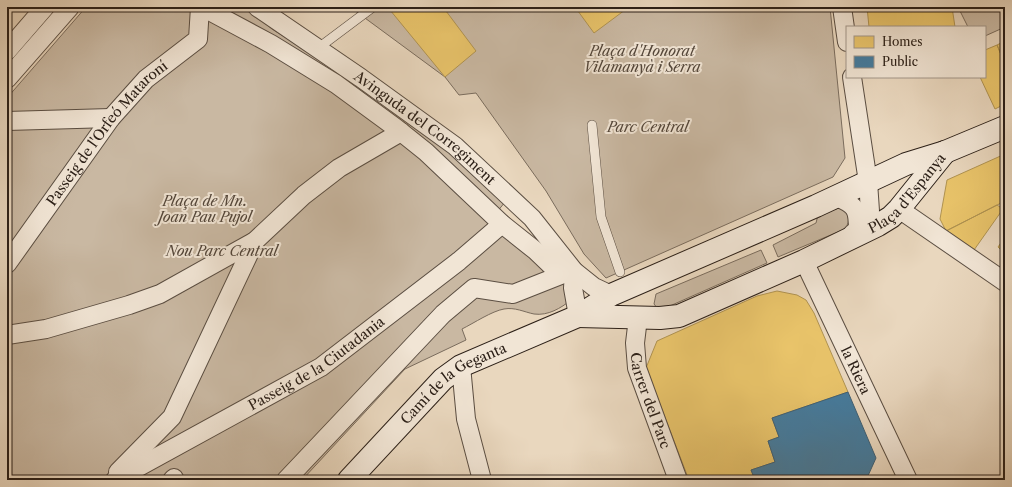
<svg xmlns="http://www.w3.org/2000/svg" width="1012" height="487" viewBox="0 0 1012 487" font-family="'Libre Caslon Text',serif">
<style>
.green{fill:#c9b8a2;stroke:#7a6c5d}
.homes{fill:#e9c46a;stroke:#b09351}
.public{fill:#457b9d;stroke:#3e6075}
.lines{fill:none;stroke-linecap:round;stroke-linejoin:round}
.lane-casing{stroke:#5b4e42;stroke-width:10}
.street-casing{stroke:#5b4e42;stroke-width:20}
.secondary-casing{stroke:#2c2018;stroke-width:24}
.lane{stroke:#f1e5d5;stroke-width:9}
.street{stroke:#f1e5d5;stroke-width:18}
.secondary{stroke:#f1e5d5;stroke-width:22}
.labels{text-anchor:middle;stroke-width:4;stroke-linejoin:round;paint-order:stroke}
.park-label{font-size:14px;font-style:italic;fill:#53463a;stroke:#f1e5d5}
.street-label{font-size:14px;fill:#2c2018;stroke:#f1e5d5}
</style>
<rect width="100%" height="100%" fill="#e9d7be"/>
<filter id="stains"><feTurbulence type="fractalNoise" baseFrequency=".005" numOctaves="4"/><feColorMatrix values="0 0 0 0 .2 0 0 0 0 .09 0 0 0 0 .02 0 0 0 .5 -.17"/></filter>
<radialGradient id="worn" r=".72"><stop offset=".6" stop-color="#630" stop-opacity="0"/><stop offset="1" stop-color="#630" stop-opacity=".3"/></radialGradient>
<path class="green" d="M86 7H245L272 29 331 66 451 152 505 202 497 212 549 251 569 291 571 300C561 308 548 316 534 314 524 312 515 307 504 309 492 311 474 323 462 329L466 340 405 369 302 480H7V98Z
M350 7H830L845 158 833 177 606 278 584 254 546 191 476 93 459 95 445 77Z
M958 7H1005V27L985 36V27H968Z
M839 208C849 212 851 220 845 229L778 257 773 245 816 223 818 215Z
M761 250 767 263 663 309H658L654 304 656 294Z"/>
<path class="homes" d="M394 7H443L476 51 445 77 390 10Z
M575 7H629L594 33Z
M867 7H952L955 27H869Z
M1005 41V64L997 45Z
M997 45 1005 64V104L995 109 980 77H985V50Z
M1005 154V201L946 231 940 219 947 180Z
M997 205 1003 209 974 250 946 231Z
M1005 237V254L998 247Z
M777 291 797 295 806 300 814 313 848 392 772 418 779 437 768 441 775 462 751 470 755 480H689L646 368 657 341 757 296Z"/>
<path class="public" d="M848 392 876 458 867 478 862 480H755L751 470 775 462 768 441 779 437 772 418Z"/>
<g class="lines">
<g class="lane-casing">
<path id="lane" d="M317 49 373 7
M592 125 601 217 620 272"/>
</g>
<g class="street-casing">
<g id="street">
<path d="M202 7 271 44 336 84 396 128 426 152 502 224 536 251 561 275 513 294 474 288 443 314 286 480"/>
<path id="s1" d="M257 7 361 78 455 146 532 218 574 271 594 287 611 295"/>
<path d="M842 7 847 42"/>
<path d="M7 51 45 7"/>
<path d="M852 77 868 182 870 211 867 222 852 234"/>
<path d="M7 79 70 7"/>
<path d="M7 121 111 118"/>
<path d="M836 197C856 205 858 209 858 230"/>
<path d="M899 209 1005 282"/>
<path id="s2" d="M804 261 908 480"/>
<path id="s3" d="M7 264 111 118 146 79 198 39 200 7"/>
<path d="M574 271 573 288 578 316"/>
<path id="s4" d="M638 318 635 343 637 368 678 480"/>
<path d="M7 335 46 329 129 305 160 294 255 241 304 195 339 168 401 132"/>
<path d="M461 366 466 419 482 480"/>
<path d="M118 472 172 417 255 241"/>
<path id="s5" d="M115 480 321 367 459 261 502 224"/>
<path d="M172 480 174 478"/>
</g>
</g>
<g class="secondary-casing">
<g id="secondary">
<path id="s6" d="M578 316 660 318 679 316 804 261 878 225 891 217 899 209 945 152"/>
<path id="s7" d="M349 480 443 379 461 366 578 316 611 295 816 206 906 164 945 152 1005 127"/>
</g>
</g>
<use href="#lane" class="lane"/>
<use href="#street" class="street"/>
<use href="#secondary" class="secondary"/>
</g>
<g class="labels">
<g class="park-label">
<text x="642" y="56">Plaça d'Honorat<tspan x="642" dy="16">Vilamanyà i Serra</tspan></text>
<text x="648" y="132">Parc Central</text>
<text x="205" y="206">Plaça de Mn.<tspan x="205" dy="16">Joan Pau Pujol</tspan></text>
<text x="222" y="256">Nou Parc Central</text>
</g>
<g class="street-label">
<text dy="5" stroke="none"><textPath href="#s1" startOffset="207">Avinguda del Corregiment</textPath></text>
<text dy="5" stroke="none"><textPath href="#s3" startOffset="165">Passeig de l'Orfeó Mataroní</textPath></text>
<text dy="5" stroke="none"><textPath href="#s6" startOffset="363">Plaça d'Espanya</textPath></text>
<text dy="5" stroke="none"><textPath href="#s5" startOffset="233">Passeig de la Ciutadania</textPath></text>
<text dy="5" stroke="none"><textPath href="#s2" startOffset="121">la Riera</textPath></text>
<text dy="5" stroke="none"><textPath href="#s7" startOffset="144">Camí de la Geganta</textPath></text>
<text dy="5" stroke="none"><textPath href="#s4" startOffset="85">Carrer del Parc</textPath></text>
</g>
</g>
<rect width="1012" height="487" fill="none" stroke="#e9d7be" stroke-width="24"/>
<rect x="8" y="8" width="996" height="471" fill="none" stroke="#2c2018" stroke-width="2"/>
<rect x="12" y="12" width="988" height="463" fill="none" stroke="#2c2018"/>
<rect x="846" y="26" width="140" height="52" fill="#f1e5d5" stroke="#a29689"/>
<rect x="854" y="36" width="20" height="12" fill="#e9c46a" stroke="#a29689"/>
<text x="882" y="46" font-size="12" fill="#2c2018">Homes</text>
<rect x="854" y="56" width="20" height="12" fill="#457b9d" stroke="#a29689"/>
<text x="882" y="66" font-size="12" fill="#2c2018">Public</text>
<rect width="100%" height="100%" filter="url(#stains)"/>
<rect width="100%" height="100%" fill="url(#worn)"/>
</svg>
